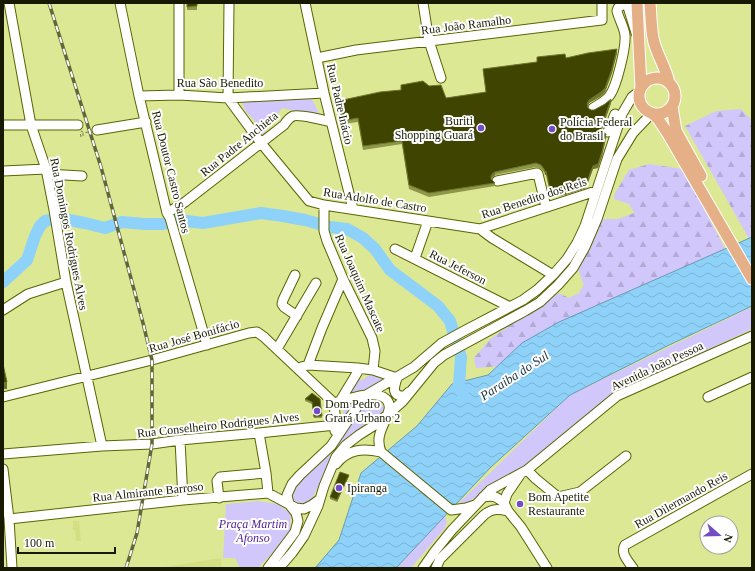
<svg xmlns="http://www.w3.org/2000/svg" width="755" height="571" viewBox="0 0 755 571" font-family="Georgia,serif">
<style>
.built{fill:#d4df83}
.green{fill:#d2c7fb}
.forest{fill:url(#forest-firs)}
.water{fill:url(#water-waves);stroke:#6a9baf}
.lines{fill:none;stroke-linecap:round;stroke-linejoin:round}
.river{stroke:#8ed2fa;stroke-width:12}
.minor-casing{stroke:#5c6303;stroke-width:11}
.major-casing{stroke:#fff;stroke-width:13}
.path{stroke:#757b46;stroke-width:1;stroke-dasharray:3 3;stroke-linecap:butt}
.minor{stroke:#fff;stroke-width:9}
.major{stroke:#e5b087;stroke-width:11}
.rail-casing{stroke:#616738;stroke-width:3.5}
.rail{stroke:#fff;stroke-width:2;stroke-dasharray:6;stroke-linecap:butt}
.wall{fill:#8e964a}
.shaded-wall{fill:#6e762d}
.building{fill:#3f4500;stroke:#6e762d}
.poi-dot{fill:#744cc5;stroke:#fff;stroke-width:1.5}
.labels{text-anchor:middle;stroke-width:4;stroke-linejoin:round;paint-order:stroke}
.street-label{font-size:12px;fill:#171a00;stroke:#fff}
.poi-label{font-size:12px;fill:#171a00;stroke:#fff;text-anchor:start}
.park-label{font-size:12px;font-style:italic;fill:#4d1d95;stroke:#fff}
.water-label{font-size:13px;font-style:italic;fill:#203642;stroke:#fff}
</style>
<defs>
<pattern id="forest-firs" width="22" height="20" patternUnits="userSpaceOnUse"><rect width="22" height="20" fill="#d2c7fb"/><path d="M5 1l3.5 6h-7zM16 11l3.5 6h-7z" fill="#b4aad5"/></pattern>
<pattern id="water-waves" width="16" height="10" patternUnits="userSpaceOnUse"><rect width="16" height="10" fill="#8ed2fa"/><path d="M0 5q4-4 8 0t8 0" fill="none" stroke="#7ab4d4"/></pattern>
</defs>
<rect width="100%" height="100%" fill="#dde895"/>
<path class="built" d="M73 521H79L81 541H76L75 530H73Z
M221 558 222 568H158Z"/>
<path class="green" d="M312 99 321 117 282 108 263 135 254 120 246 112 241 100Z
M752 307V329L614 394 519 470 497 481 473 499 465 507 459 503 570 395Z
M374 372 391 378 346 398 356 379 362 380Z
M357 399 344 421 343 403Z
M371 399C379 399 386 404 383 413 382 415 380 417 379 419L340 446 329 463 312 499 306 504 298 503 292 499 291 493 295 486 326 458 337 444 352 421 367 402Z
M258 501 278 504 291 514 290 535 258 568H240L235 558H223L226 504Z
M445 516 447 522 445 528 411 568H396Z"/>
<path class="forest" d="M741 109 752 120V244L685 126 716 111Z
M649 164 683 169 728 254 502 366 476 368 474 358 490 339 541 304 559 293 569 298 579 293 584 284 582 281 578 269 603 219H618L634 213 629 204 614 199 615 193 629 170Z"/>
<path class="water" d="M752 237V306L665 347 570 395 490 468 396 568H315L339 540 361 473 417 426 452 384 488 375 522 343 559 322Z"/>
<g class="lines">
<path class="river" d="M3 282 27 260 35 236 40 226 45 221 58 218 85 223 105 228 122 222 145 224H163L178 220 203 223 261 213 283 216 305 220 330 227 347 229 363 238 375 249 390 270 438 306 450 321 461 357 459 385 464 397"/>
<g class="minor-casing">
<path id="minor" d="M9 3 31 125 46 169 54 210 66 282 102 446
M120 3 139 96 167 213 170 218 207 345
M179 3V95
M229 3 228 98 261 143 309 201 324 205 480 229 492 238 553 275
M305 3 324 93 353 209
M423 3 429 41 441 78
M623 3 628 7 636 33
M317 58 356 50 602 20V3
M139 96 179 95 228 98 324 93
M593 108C599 104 606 101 610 95 617 85 626 47 625 35 624 27 619 19 617 11L618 8 624 3
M3 125H78
M97 130 146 122
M608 132 615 114
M3 171 46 169
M47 174 82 176
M497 181 537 173 538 174 546 207
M324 205V231L327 241 343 279 372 338 375 351 373 370
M167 213 185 202 284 125C286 122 289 118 293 116 299 114 324 120 331 122
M480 229 596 191
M395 249 510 307
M415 258 428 221
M295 275 283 300 282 304 284 307 297 316
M3 310 28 294 66 282
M277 349 316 283
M308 365 322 328 343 279
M298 368 308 365 358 368 373 370 397 378C394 387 391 397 405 396L409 392
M3 397 152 360 249 333 257 332 264 337 334 403C348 399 375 389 386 399 390 403 390 408 388 413 383 428 375 436 381 452
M708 397 752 377
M340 401 357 373 358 368
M334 403 336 425 335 431
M259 433 266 473 268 493
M180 440 183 500
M3 454 102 446 152 444 180 440 259 433 336 425
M336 464C348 449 363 448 381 452L451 510
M3 469 9 519 12 568
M527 470 536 479 558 497 580 492 626 456
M520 475 507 494 504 503 508 511 521 527 547 568
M483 497C493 495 496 496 504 503
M219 498 217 481 220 477 266 473
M451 510 466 508 475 505
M9 519 183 500 268 493 296 508 304 509 312 505 320 499
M268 568 295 532 298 521 296 513 289 504 287 495 292 484 300 475 331 446 357 407 368 394 414 367 442 343 462 332 523 300 537 290 553 275 567 259 577 243 585 226 622 114 632 97 640 91
M279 568 292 553 304 536 318 506 324 486 336 457 346 445 359 435 378 423 403 401 434 363 444 355 525 311 540 302 558 285 573 268 585 247 597 219 617 159 633 133 652 113
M423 568 435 551 452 530 490 490 527 470 617 396 752 336
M436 568 440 559 484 515C493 508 498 509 508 511
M633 568C628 561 620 553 625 545L752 474"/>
</g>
<g class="major-casing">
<path id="major" d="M637 3 641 88
M650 3C651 14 651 27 653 38 656 54 666 67 669 83
M639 96a18 18 0 1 1 36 0a18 18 0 1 1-36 0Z
M672 106 676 131 701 176
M652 113 658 119 668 134 752 279"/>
</g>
<path class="path" d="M83 133V137H81L80 132 82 131 83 133 89 132"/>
<use href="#minor" class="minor"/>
<use href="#major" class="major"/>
<g class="rail-casing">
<path id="rail" d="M49 3 101 167 143 323 152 360V444L137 533 126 568"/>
</g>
<use href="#rail" class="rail"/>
</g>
<path class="wall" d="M187 3H197V10H187Z
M617 53 612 73 605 92 601 96 589 103 588 106V108L591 110H594L611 103 602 129 606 138 602 156 598 168 593 169 586 188 565 195 551 198 546 175H545L544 172 541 169 536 167 495 175 491 179 495 183V186L429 197 409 189 402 144 363 150 358 122 342 124 338 105V101L401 90 429 86 446 98 486 92 483 69 566 58Z
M305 399H320L322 418H314L312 404 305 401Z
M349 476 337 502 330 499V497Z"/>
<path class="shaded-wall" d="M617 49V53L612 73 605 92 601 96 589 103 587 108V104Z
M611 99V103L601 132V128Z
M606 134V138L602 156 598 168 593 169 586 188 565 195V191Z
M546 171V175H545V172Z
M495 172V175L491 179V176L493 173Z
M7 382V389H3V383Z
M349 475V476L337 502V500Z"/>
<path class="building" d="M187 3H197V6L187 7Z
M617 49 612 69 605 88 601 92 589 100 587 104 588 108 591 110H594L605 104 611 99 601 128 603 132 606 134 602 152 598 164 593 166 586 184 565 191 551 194 546 171 545 172 544 169 541 165 536 163 495 172 493 173 491 176V179L495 183 429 193 409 185 402 141 363 146 358 118 342 121 338 101 380 92 401 90V85L423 81 429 86 441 85 446 98 486 92 483 69 537 62V57L565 54 566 58 588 53Z
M3 364 7 382 3 383Z
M312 393 320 399 322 416 314 417 312 402 305 399Z
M340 472 349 475 337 500 330 497Z"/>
<g class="poi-dot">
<circle cx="481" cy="128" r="4"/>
<circle cx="552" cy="129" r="4"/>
<circle cx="317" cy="411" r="4"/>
<circle cx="339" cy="488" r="4"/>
<circle cx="520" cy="504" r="4"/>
</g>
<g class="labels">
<g class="street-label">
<text transform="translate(466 25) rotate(-7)" y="4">Rua João Ramalho</text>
<text x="220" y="87">Rua São Benedito</text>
<text transform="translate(340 104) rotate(77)" y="4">Rua Padre Inácio</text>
<text transform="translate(239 144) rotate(-39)" y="4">Rua Padre Anchieta</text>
<text transform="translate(171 172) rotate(76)" y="4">Rua Doutor Castro Santos</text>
<text transform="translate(534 198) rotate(-18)" y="4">Rua Benedito dos Reis</text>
<text transform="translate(375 200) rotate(9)" y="4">Rua Adolfo de Castro</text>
<text transform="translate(69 234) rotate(79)" y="4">Rua Domingos Rodrigues Alves</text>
<text transform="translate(458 267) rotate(27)" y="4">Rua Jeferson</text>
<text transform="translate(360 283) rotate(66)" y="4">Rua Joaquim Mascate</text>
<text transform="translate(194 336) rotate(-16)" y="4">Rua José Bonifácio</text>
<text transform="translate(657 366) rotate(-25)" y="4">Avenida João Pessoa</text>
<text transform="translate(218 425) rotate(-6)" y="4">Rua Conselheiro Rodrigues Alves</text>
<text transform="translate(148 492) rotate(-6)" y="4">Rua Almirante Barroso</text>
<text transform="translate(681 500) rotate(-29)" y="4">Rua Dilermando Reis</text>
</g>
<g class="poi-label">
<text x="473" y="125" text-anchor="end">Buriti<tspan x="473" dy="14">Shopping Guará</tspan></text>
<text x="560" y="126">Polícia Federal<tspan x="560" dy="14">do Brasil</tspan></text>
<text x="325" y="408">Dom Pedro<tspan x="325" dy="14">Grará Urbano 2</tspan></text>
<text x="347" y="492">Ipiranga</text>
<text x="528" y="501">Bom Apetite<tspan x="528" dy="14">Restaurante</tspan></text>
</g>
<g class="park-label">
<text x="253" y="528">Praça Martim<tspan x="253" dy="14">Afonso</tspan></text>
</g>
<g class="water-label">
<text transform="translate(514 375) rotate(-33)" y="5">Paraiba do Sul</text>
</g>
</g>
<rect width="755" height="571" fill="none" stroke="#171a00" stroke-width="8"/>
<g transform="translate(719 535) rotate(110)"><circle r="19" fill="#ffffff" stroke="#a2a399"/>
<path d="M0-3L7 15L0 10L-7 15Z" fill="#744cc5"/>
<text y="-6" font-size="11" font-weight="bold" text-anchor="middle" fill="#171a00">N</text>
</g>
<path d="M18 547v6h97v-6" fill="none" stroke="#171a00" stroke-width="2"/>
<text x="24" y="547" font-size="12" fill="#171a00" stroke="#ffffff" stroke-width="3" paint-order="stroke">100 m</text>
</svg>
